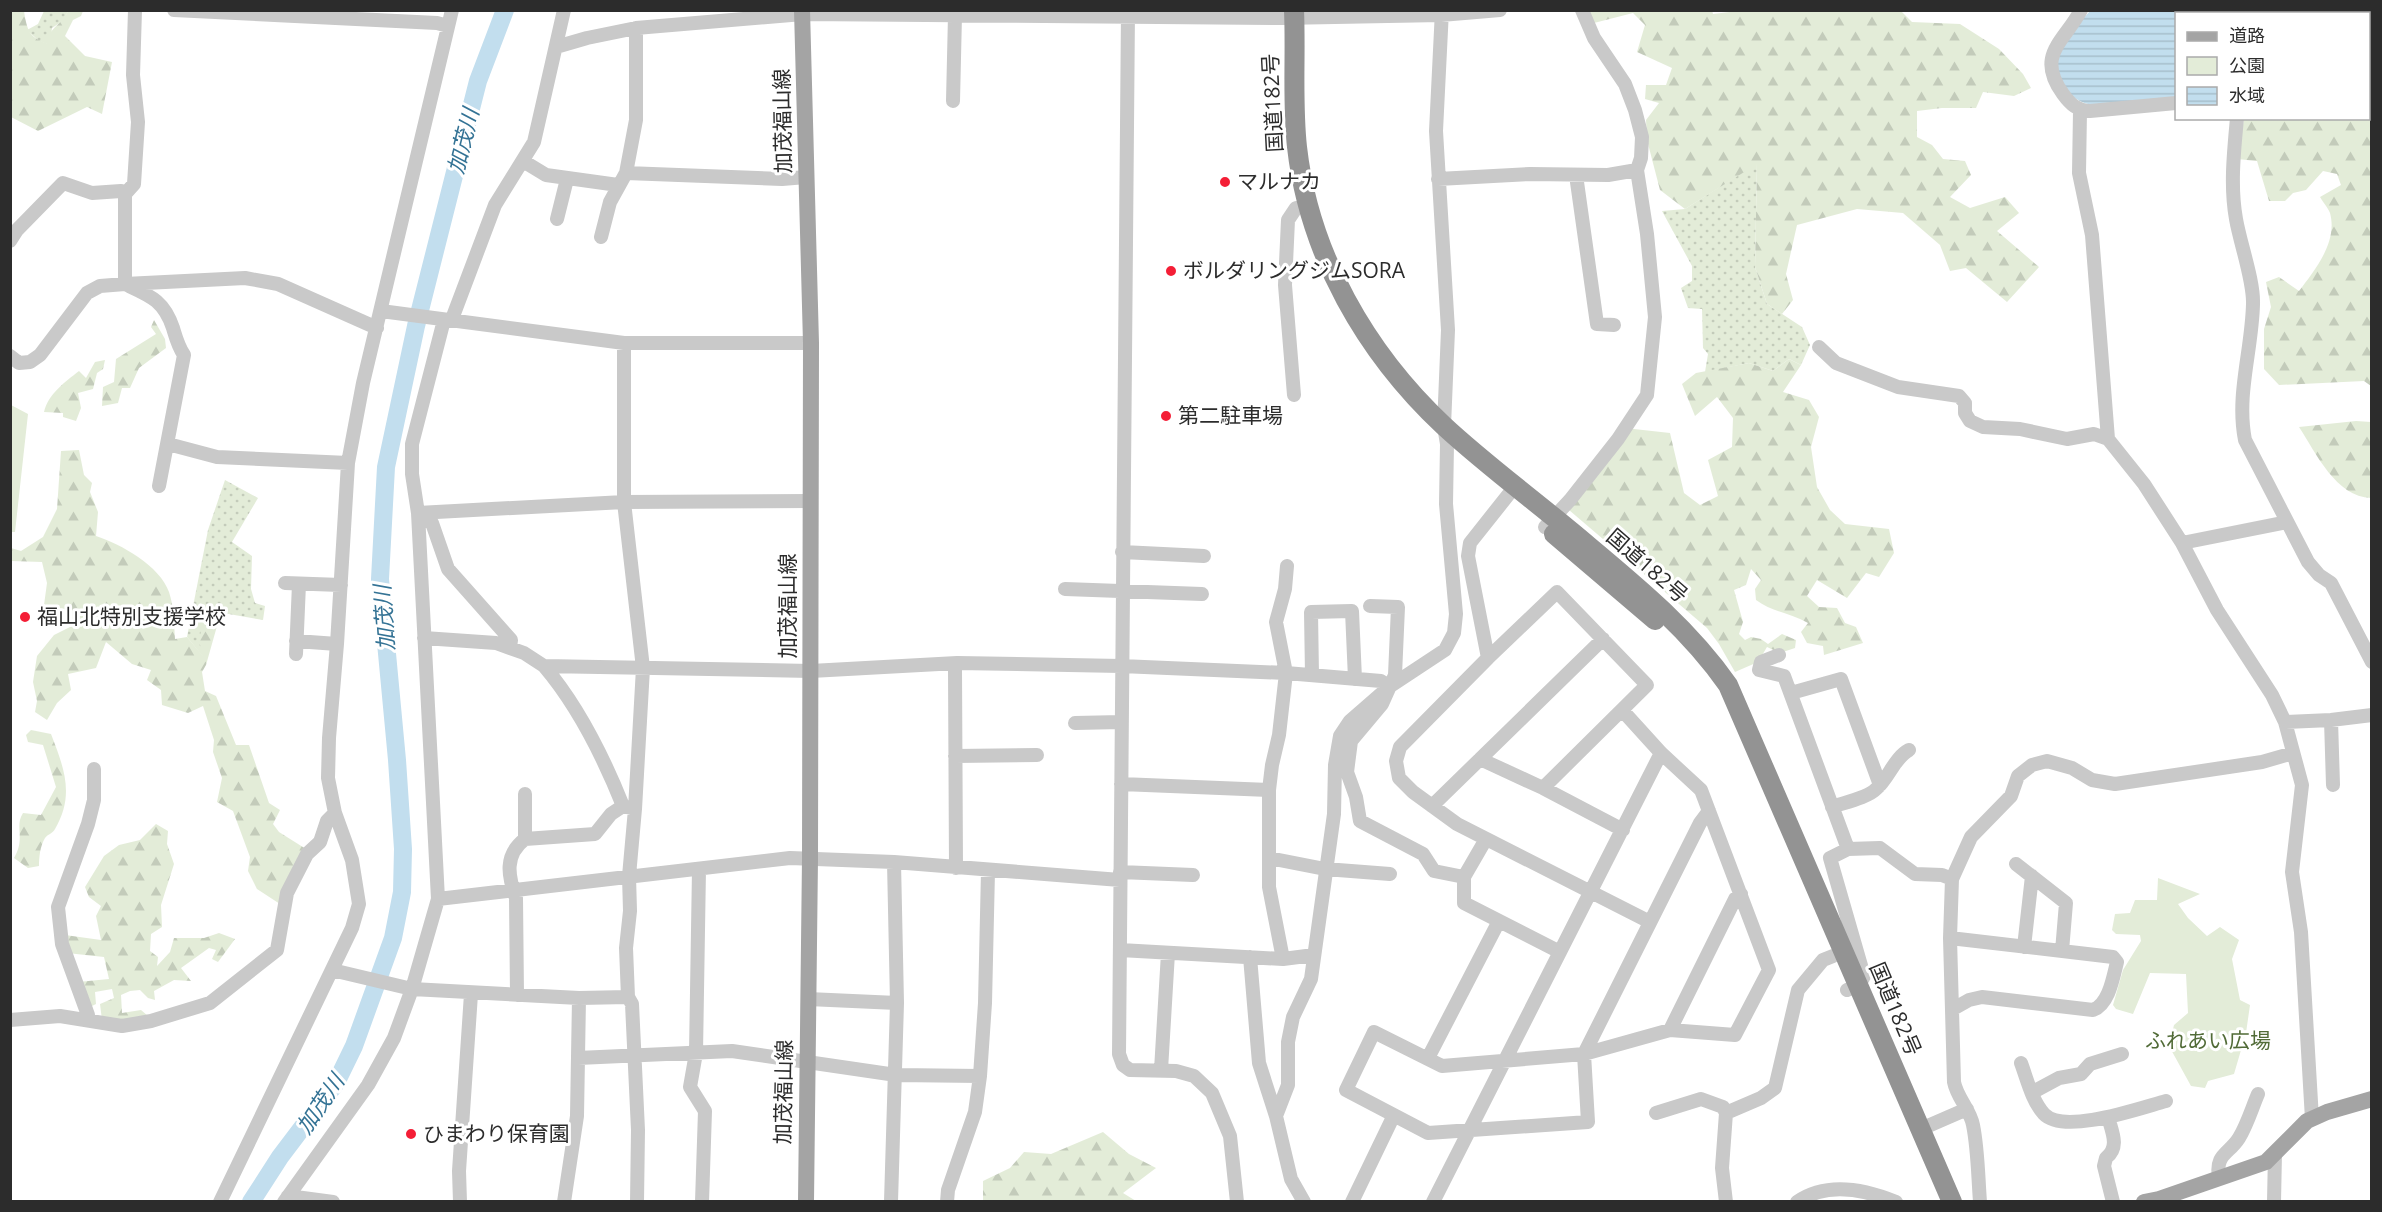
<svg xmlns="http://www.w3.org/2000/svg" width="2382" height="1212" viewBox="0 0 2382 1212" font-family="'Open Sans','Noto Sans JP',sans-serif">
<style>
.grass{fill:url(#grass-dots)}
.forest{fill:url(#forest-firs)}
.green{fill:#e3ecd8}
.water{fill:url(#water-rules)}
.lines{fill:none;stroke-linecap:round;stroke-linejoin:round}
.river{stroke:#c2deee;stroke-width:18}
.minor{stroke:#c9c9c9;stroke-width:14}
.major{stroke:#a4a4a4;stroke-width:16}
.highway{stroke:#939393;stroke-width:20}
.poi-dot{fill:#f41e36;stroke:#fff;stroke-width:2}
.labels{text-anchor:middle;stroke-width:6;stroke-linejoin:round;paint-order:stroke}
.street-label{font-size:21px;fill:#2c2c2c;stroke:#fff}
.poi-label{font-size:21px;fill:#2c2c2c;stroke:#fff;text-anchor:start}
.park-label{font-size:21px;fill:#516b37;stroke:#fff}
.water-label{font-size:22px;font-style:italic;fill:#347395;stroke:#fff}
</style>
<defs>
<pattern id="grass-dots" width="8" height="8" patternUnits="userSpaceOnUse" patternTransform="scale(1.5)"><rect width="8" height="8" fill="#e3ecd8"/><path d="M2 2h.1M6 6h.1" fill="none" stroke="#c3cbba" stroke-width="1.8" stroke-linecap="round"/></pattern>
<pattern id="forest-firs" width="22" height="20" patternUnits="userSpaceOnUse" patternTransform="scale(1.5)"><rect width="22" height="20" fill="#e3ecd8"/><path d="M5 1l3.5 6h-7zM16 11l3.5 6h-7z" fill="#c3cbba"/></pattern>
<pattern id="water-rules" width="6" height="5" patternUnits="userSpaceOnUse" patternTransform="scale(1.5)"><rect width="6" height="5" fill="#c2deee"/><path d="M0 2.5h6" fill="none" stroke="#a7bfcc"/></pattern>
</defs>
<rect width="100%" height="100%" fill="#fff"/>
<path class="grass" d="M44 11H68L64 20 52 28 50 45 39 41 27 30 38 24Z
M1757 163 1755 267 1767 304 1802 327 1810 345 1801 365 1789 359 1773 371 1749 363 1705 372 1708 354 1703 348 1702 309 1688 308 1681 288 1692 281V266L1662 211 1685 209Z
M225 480 258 498 232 542 252 556 251 589 255 603 265 606 263 620 223 613 219 619 203 620 204 658 187 637 208 530Z"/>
<path class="forest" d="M11 10 24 11C27 30 29 38 49 44L47 38C53 26 63 23 68 11H83L81 16 73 20 65 36 85 56 112 62 102 114 87 107 38 131 11 117Z
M1712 10 1713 14 1746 10H1900L1912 22 1960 24 1999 49 2023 74 2031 88 2014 96 1983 92 1976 108H1942L1917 111V137L1932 145 1943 159 1965 161 1971 175 1950 197 1970 208 2005 197 2019 213 1997 231 2039 267 2007 302 1966 268 1950 271 1940 245 1903 213 1857 209 1797 225 1786 274 1793 300 1782 314 1767 304 1755 267 1757 164 1685 209 1660 190 1647 140 1646 120 1659 103 1645 99 1646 85H1666L1672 68 1637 52 1645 25 1633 13 1594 23 1588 11Z
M2371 51V386L2364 381 2279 385 2264 369V329L2271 307 2266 282 2279 277 2299 291C2315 270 2338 242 2330 213 2328 208 2323 202 2320 197L2341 185 2337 174 2323 171 2306 190 2293 193 2285 201H2269L2257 161 2237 159 2244 119 2368 118V52Z
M154 320 165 339 166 348 139 368 130 388H122L118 403 102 406 103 387 114 382 116 359 156 334 151 327Z
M1789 359 1801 365 1783 392 1809 400 1819 417 1811 447 1817 487 1830 510 1845 524 1889 529 1894 553 1879 577 1866 573 1847 598 1817 580 1807 596 1819 607 1837 608 1845 623 1856 627 1863 643 1824 655 1823 646 1807 643 1801 632 1808 623C1791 613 1772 612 1756 600L1755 589 1761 580 1751 569 1746 585 1734 590 1743 622 1739 634 1745 640 1751 637 1761 639 1768 644 1782 634 1796 640 1795 648 1780 653 1767 647 1758 662 1735 672 1719 644 1707 628 1569 510 1625 428 1670 433 1684 493 1700 505 1718 496 1708 460 1732 447 1733 418 1717 397 1695 416 1682 384 1696 373 1749 363 1773 371Z
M105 360 103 369 97 373 93 389 78 393 81 408 76 421 63 417V413L44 412C48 394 65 382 79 371L86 378 95 362Z
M2356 421 2371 422V498C2336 497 2316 453 2299 427Z
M79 450 84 475 92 483 90 492 98 512 96 536C121 544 160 566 169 592 174 607 174 623 175 639L187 637 203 656 199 641 203 620 219 619 206 665 202 672 205 691 216 696 236 745H249L269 803 280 810 273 824 279 832 306 849 280 904 257 889 248 871 250 857 233 811 217 802 222 778 213 752 214 740 203 706 188 713 162 705 161 690 147 680 151 670 132 664 106 642 96 668 68 674 71 690 57 703 47 720 35 712 37 701 33 682 37 656 54 635 72 626 44 605 47 583 42 562 11 561V548L21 551 43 537 57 509 61 451Z
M31 730 51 734C64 768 75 795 55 829 52 834 48 834 45 838 40 846 39 858 39 866L28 868 14 858C26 838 14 827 23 813L41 815 56 787 43 745 28 742 26 735Z
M156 824 168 831 167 844 174 864 161 905 162 927 151 934 150 951 158 957 157 966 170 952 174 938H204L219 933 235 939 218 962 212 959 216 950 209 948 181 968 191 981 174 980 154 991 155 1000 148 998 140 990 130 991 121 995 122 1013 141 1010 148 1016 123 1023 102 1020 100 1004 114 998 112 989 95 992 96 1004 92 1006 94 1016 78 982 109 979 104 957 67 953 65 935 101 940 96 916 101 906 89 897 85 887 104 856 119 845 140 840Z
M1103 1132 1129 1154 1156 1168 1123 1193 1136 1201H983V1181L1010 1168 1024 1152 1051 1154Z"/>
<path class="green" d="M11 405 28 414 15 532H10Z
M2158 878 2200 894 2178 904 2188 918 2207 936 2220 927 2239 940 2232 959 2240 1000 2250 1005 2246 1033 2234 1074 2208 1081 2205 1088 2191 1086 2169 1046 2174 1025 2188 1013 2186 974 2150 973 2133 1014 2116 1009 2113 1005 2123 970 2141 941 2140 935 2116 934 2112 930 2115 914 2130 913 2135 900H2157Z"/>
<path class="water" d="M2090 11H2175L2176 97C2154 99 2115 107 2094 105 2067 103 2049 71 2061 46 2066 34 2081 21 2090 11Z"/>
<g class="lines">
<path class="river" d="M251 1202 280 1157 336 1083 354 1046 393 938 402 892 403 849 397 760 380 579 386 467 416 326 478 81 505 10"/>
<path class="minor" d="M174 10 437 23 448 26
M1128 10 1119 1054 1123 1065 1130 1070 1176 1071 1194 1076 1212 1093 1230 1136 1237 1202
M2081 10C2064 42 2035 55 2063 94 2071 105 2077 110 2090 111L2176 103
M2233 10V14
M556 47 587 38 636 28 803 14 1282 18 1441 15 1500 10
M953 101 955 15
M2080 111 2079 173 2092 235 2108 439
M2237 118C2234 151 2230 186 2236 219 2240 243 2254 281 2253 304 2252 350 2236 395 2245 440L2308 562 2319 575 2331 583 2372 662
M523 161 546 175 618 185
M626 173 782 179 806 177
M1576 175 1597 324 1614 325
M1438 179 1530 174 1608 175 1637 170
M557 219 567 179
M601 237 610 202 626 173 636 120V28
M10 241 17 230 63 183 92 193 121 191 125 194
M125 284V194L134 184 138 122 133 75 135 10
M127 285C151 296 164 301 173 328 176 338 178 346 184 355L159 486
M381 311 624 343H811
M452 319 495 205 534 142 564 10
M624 343V502L643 668 635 809 629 876 630 911 626 948 628 997 632 1004 638 1130 637 1202
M1819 347 1836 363 1898 387 1959 396 1965 403V413L1970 421 1983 427 2020 429 2067 439 2094 434 2108 439 2144 484 2182 543 2217 610 2272 695 2285 722 2302 785 2292 872 2301 932 2312 1119
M10 356 19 363 30 362 40 355 87 293 100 286 125 284 245 278 278 284 377 328
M1294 395 1285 285 1288 220 1296 208
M168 444 217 457 348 463
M1516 485 1470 543 1468 556 1488 658 1400 747 1396 761 1399 778 1413 792 1457 824 1650 922
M418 513 624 502 810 501
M418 513 432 523 448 569 511 640 510 647
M1545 527 1570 500 1618 439 1647 395 1655 317 1647 234 1637 170 1641 158 1642 137 1635 110 1625 84 1594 38 1582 10
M2182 543 2287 522
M1122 552 1204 556
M285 583 341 585
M1065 589 1202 594
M1370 606 1398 607 1395 675 1382 704 1351 741 1347 772 1356 797 1360 821 1423 854 1434 871 1464 877
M424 638 496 643 524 653 544 666 811 671 957 663 1121 666 1286 673 1381 681 1389 687
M296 641 337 644
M296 654 299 584
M1779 655 1761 662 1759 670 1784 676 1848 849 1830 858 1864 976 1859 985 1847 990
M1488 658 1557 592 1647 685 1543 788
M544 666C579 707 603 756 623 806L635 809
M1312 675 1311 612 1352 611 1355 679
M1791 693 1841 679 1880 785
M1622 710 1661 753 1701 790 1769 970 1735 1035 1670 1030 1584 1054 1442 1066 1374 1032 1346 1090 1428 1133 1588 1122 1584 1054 1700 823 1709 811
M2331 720 2333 785
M2285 722 2331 720 2372 715
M1075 723 1121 722
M955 756 1037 755
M1480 759 1543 788 1623 830
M1121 784 1269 790
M1432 806 1603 639
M1832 807C1843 803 1869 797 1876 789 1889 778 1894 758 1909 750
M525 839 595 834 611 814 623 806
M1486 839 1464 877V903L1560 952
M1848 849 1880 848 1915 874 1942 875 1952 879
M1269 858 1325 869 1390 874
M2016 864 2066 903 2062 951
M956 868 955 669 957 663
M699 869 696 1053 690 1087 705 1111 702 1202
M1120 872 1193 875
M438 899 790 858 894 862 1120 880
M1950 938 2113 957 2117 962C2113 978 2109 1004 2093 1010L1982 997 1969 1000 1953 1009
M2024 947 2032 876
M1120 950 1283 959 1314 955
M1250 957 1259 1063 1276 1116
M1283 959 1269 887V790L1272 765 1279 735 1286 673 1276 622 1285 589 1287 566
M332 970 412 989 579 998 628 997
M517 995 516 898C508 876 504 855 525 839V794
M808 999 897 1003
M10 1020 60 1016 122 1026 151 1021 210 1003 277 950 287 893 307 854 320 842 327 821 335 813
M87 1020 88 1015 62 944 58 907 88 824 94 800V769
M1670 1030 1735 899 1741 894
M578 1058 732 1051 896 1075 980 1076
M1428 1058 1499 921
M2021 1063C2027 1079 2032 1101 2044 1114 2064 1135 2140 1108 2166 1101
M1161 1070 1168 953
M2033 1092 2059 1078 2081 1074 2090 1064 2122 1054
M1656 1113 1701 1099 1723 1107 1726 1113 1722 1168 1726 1202
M1726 1113 1761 1098 1775 1088 1798 990 1823 960 1833 956
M2108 1117C2112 1132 2120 1147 2106 1158L2104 1166 2113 1202
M1921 1129 1967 1109
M2219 1177C2215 1154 2229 1154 2239 1138 2247 1125 2252 1108 2258 1094
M288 1196 333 1202
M220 1202 352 928 359 904 352 860 335 813 328 778 329 738 337 644 348 463 363 383 452 10
M284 1202 368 1085 394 1038 412 989 438 899 418 513 412 474V444L444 320
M460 1202 459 1171 471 994
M564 1202 577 1116 579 998
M891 1202 897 1003 894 862
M947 1202 948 1190 975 1112 980 1076 985 1003 988 871
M1304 1202 1291 1179 1276 1116 1288 1085V1042L1293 1017 1311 979 1334 814 1335 765 1340 736 1350 721 1389 687 1445 650 1454 633 1456 614 1446 504 1447 444 1444 426 1448 330 1436 131 1442 10
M1352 1202 1394 1115
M1433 1202 1661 753
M1797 1202C1827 1181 1864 1189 1896 1202
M1980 1202C1978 1176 1978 1150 1973 1125 1970 1109 1957 1098 1954 1082L1950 938 1952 879 1971 837 2011 796 2018 776 2032 765 2047 761 2072 768 2092 780 2115 784 2262 762 2293 753
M2274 1202 2275 1153"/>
<path class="major" d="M802 10 811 343 810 858 806 1202
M2144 1202 2159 1199 2266 1162 2307 1121 2327 1112 2372 1099"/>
<path class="highway" d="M1294 10C1296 56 1292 101 1297 147 1309 254 1366 353 1444 426 1485 464 1530 497 1573 533 1629 580 1686 625 1728 685L1952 1202
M1554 534 1655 620"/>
</g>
<g class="poi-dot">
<circle cx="1225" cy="182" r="6"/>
<circle cx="1171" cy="271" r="6"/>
<circle cx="1166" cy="416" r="6"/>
<circle cx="25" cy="617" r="6"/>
<circle cx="411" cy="1134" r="6"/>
</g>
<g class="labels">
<g class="street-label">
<text transform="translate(1273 103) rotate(-93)" y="7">国道182号</text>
<text transform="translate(783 121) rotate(-91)" y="7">加茂福山線</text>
<text transform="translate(1647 566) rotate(41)" y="7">国道182号</text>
<text transform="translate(788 606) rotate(-90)" y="7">加茂福山線</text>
<text transform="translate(1895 1009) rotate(67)" y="7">国道182号</text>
<text transform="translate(784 1092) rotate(-89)" y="7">加茂福山線</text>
</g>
<g class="poi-label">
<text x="1237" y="189">マルナカ</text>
<text x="1183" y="278">ボルダリングジムSORA</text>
<text x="1178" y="423">第二駐車場</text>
<text x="37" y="624">福山北特別支援学校</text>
<text x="423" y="1141">ひまわり保育園</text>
</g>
<g class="park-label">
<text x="2208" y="1048">ふれあい広場</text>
</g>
<g class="water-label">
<text transform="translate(463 141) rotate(-76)" y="8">加茂川</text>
<text transform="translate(384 618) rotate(-94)" y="8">加茂川</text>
<text transform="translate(320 1104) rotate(-56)" y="8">加茂川</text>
</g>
</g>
<rect width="2382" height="1212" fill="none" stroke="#2c2c2c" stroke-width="24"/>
<rect x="2175" y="12" width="195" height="108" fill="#ffffff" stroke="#ababab" stroke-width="1.5"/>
<rect x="2187" y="32" width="30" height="9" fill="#a4a4a4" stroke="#ababab" stroke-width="1.5"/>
<text x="2229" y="42" font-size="18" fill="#2c2c2c">道路</text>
<rect x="2187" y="57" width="30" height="18" fill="#e3ecd8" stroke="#ababab" stroke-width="1.5"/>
<text x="2229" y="72" font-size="18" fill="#2c2c2c">公園</text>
<rect x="2187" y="87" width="30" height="18" fill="url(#water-rules)" stroke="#ababab" stroke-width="1.5"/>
<text x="2229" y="102" font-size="18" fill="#2c2c2c">水域</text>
</svg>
